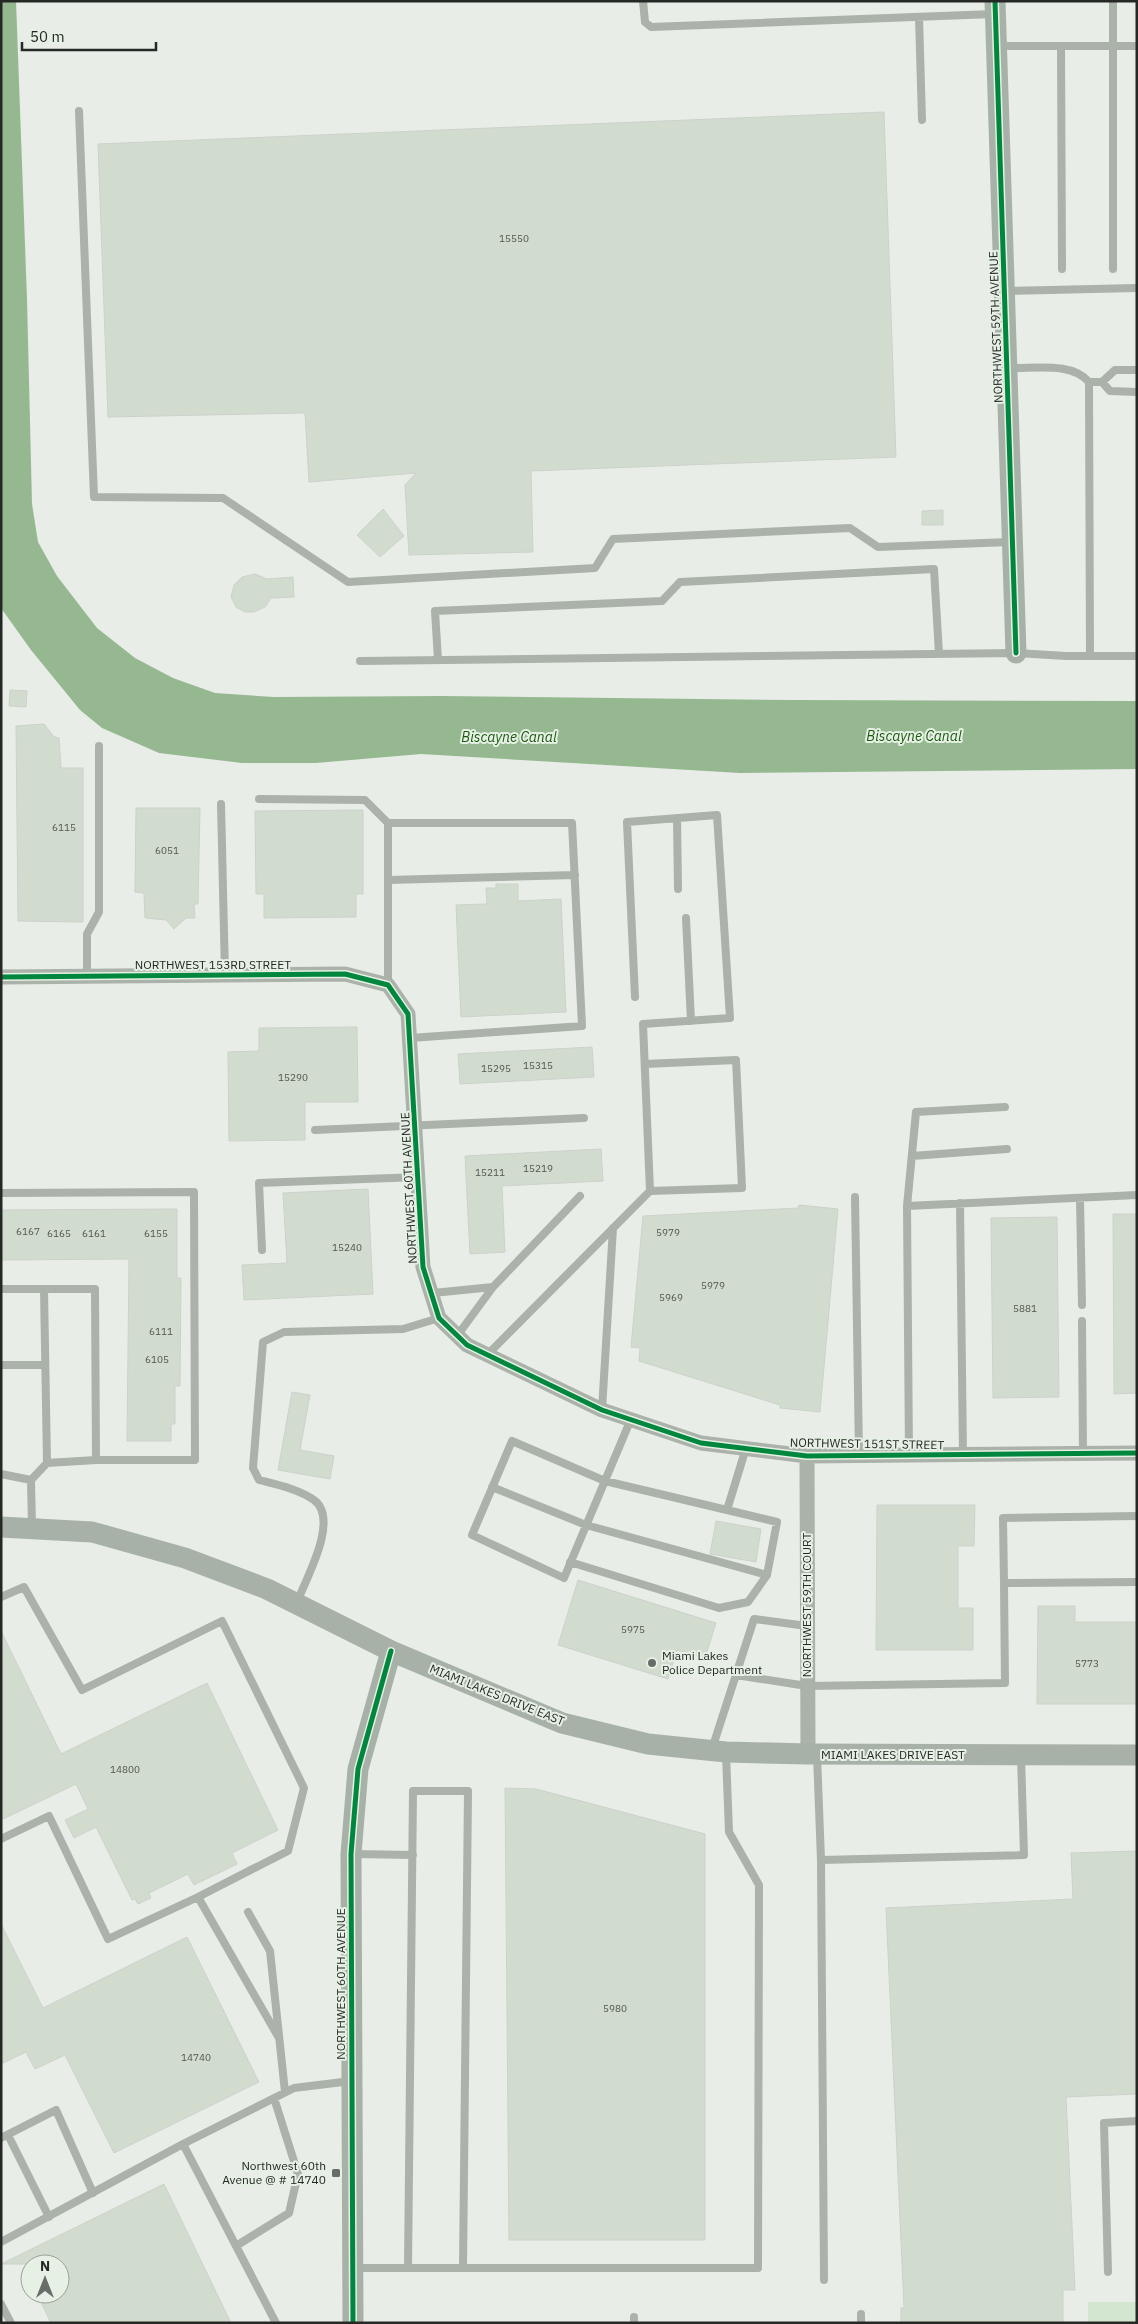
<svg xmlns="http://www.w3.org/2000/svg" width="1138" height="2324" viewBox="0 0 1138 2324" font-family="'IBM Plex Sans',sans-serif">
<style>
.green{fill:#d3e6d0}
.water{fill:#96b890}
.building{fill:#d1dccf;stroke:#cdd1cc}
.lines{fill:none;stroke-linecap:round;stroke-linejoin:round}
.lane{stroke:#abb2a9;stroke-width:8}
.street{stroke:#abb2a9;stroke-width:15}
.secondary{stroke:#a8b1a7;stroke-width:21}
.cycleway-casing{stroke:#e6f0e5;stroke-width:8}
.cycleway{stroke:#00873e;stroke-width:5}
.poi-dot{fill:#696d69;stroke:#e6f0e5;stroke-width:2}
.labels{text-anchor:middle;stroke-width:4;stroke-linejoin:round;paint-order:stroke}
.number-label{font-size:10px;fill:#50554f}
.street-label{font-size:12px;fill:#252824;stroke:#e6f0e5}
.poi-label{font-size:12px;fill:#252824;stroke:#e6f0e5;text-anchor:start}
.water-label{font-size:14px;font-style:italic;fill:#1b5a0f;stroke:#e6f0e5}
</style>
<rect width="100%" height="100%" fill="#e8ede8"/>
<path class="green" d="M1088 2302H1137V2323H1088Z"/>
<path class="water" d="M1 1H16L27 299 32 504 38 542 57 576 97 628 135 658 173 678 215 693 274 697 441 696 792 700 1137 701V769L740 773 421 754 316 763H242L159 753 102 728 80 710 31 650 1 608Z"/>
<path class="building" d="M884 112 896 457 531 471 533 552 409 555 405 485 416 473 309 482 305 413 108 417 98 144Z
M383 509 404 536 380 557 357 535Z
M943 510V525H922V511Z
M255 574 267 579 293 577 294 597 271 598 265 607 254 612H245L236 607 231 597 234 585 242 577Z
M10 690 27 691 26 707 9 706Z
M44 724 54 737 59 738 61 768H83V922L18 921 16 726Z
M136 808H200L198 904H194L195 918H186L174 929 166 920 145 918 144 893 135 892Z
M363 810V894H356V917L264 918V894H256L255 811Z
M496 884H518V901L561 899 566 1012 461 1017 456 905 487 904 486 888H496Z
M357 1027 358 1102H305V1140L229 1141 228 1052 259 1051V1028Z
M592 1047 594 1077 460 1084 458 1054Z
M601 1149 603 1181 502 1186 505 1252 470 1254 465 1156Z
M368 1189 373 1294 244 1300 242 1265 287 1263 283 1193Z
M799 1205 838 1209 820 1412 780 1408V1405L639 1361 640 1348 631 1347 643 1216 798 1208Z
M177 1209V1278H181L180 1386H175V1424H171V1441H127L129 1259 1 1260V1210Z
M1113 1214H1137V1393L1114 1394Z
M1057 1217 1059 1397 993 1398 991 1218Z
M292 1392 310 1395 300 1450 334 1456 330 1479 278 1470Z
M877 1505H975L974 1546H958V1608H973V1650H876Z
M716 1521 761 1529 756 1562 710 1554Z
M578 1580 716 1623 705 1658 677 1650 668 1679 558 1645Z
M1038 1606H1075V1622H1137V1704H1037Z
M1 1631 61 1754 207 1683 278 1830 232 1853 237 1864 194 1885 188 1874 149 1893 151 1898 138 1904 135 1899 132 1900 96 1827 74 1838 65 1820 88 1809 76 1784 1 1820Z
M505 1788 536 1789 705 1834V2240H509Z
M1137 1851V2094L1066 2097 1075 2290H1063V2323H901V2308H904L886 1908 1073 1899 1071 1853Z
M1 1924 43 2008 187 1937 259 2082 114 2153 65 2055 35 2069 26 2052 1 2064Z
M164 2184 231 2323H51L37 2294H60V2264H1Z"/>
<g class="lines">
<path class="lane" d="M643 1 645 22 651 27 994 14
M1113 1V269
M919 17 922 120
M999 46H1137
M1061 46 1062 269
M79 111 94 497 223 498 348 582 595 568 613 539 850 528 878 547 1010 542
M1007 291 1137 288
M1007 368C1033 369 1071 361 1089 382L1090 656
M1089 382H1102L1115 370H1137
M1102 382 1110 391 1137 392
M438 660 435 611 662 601 680 582 934 569 939 654
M360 661 1016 653 1066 656H1137
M259 799 365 800 388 823
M221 804 225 975
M677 818 678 889
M388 880 575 875
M686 918 691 1021
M87 976V934L99 912V746
M388 985V823H572L582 1026 410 1038
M645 1064 736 1060 742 1188 650 1191
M315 1130 584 1118
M912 1156 1007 1149
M1 1193 194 1192 195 1460H96L95 1289H1
M855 1197 859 1455
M1080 1198 1082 1305
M960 1203 963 1455
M907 1206 916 1112 1005 1107
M262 1250 259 1183 418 1177
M433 1293 493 1287 580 1196
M1082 1321 1083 1454
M457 1336 493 1287
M487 1355 650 1191 643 1024 730 1018 717 815 627 822 635 997
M1 1365H45
M602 1410 613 1228
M631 1419 564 1578 472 1535 512 1441 605 1481 727 1510 746 1448
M909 1455 907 1206 1137 1195
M47 1463 96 1460
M1 1474 31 1480
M492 1487 586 1525 767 1575 748 1602 719 1608 570 1562
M727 1510 777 1522 767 1575
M1137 1516 1003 1518 1004 1583 1137 1582
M32 1527 31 1480 47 1463 44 1289
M1 1597 24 1587 82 1690 222 1621 304 1788 288 1851 198 1897 279 2038
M297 1602C306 1579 340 1519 314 1500 298 1489 278 1485 259 1480L253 1468 263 1342 284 1332 403 1329 439 1318
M736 1675 807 1686 1005 1683 1004 1583
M712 1749 754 1619 807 1626
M817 1755 821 1860 1024 1855 1021 1757
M1 1839 49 1816 108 1939 198 1897
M353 1854 413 1855
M821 1860 824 2280
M248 1912 270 1951 285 2092
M8 2135 49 2217
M1 2138 56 2110 93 2193
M1 2242 183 2144
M236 2246 289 2213 298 2174 274 2098
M354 2268H758L759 1885 729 1832 726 1754
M408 2268 413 1791H468L463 2268
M1108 2272 1104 2123 1137 2121
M1 2304 11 2323
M634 2317V2323
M276 2323 183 2144 294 2088 351 2081
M861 2323V2314"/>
<path class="street" d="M1 977 345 974 388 985 408 1014 423 1267 439 1318 467 1345 602 1410 701 1443 807 1456 1137 1453
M807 1456 808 1754"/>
<path class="secondary" d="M995 1 1016 653
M1 1527 92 1532 185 1558 267 1589 391 1651 562 1723 648 1744 726 1752 808 1754 1137 1755
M353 2323 351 1854 358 1769 391 1651"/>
<g class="cycleway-casing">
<path id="cycleway" d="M995 1 1016 653
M1 977 345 974 388 985 408 1014 423 1267 439 1318 467 1345 602 1410 701 1443 807 1456 1137 1453
M353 2323 351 1854 358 1769 391 1651"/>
</g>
<use href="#cycleway" class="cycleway"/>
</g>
<g class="poi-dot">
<circle cx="652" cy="1663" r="5"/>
<rect x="331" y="2168" width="10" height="10" rx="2.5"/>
</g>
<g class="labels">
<g class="number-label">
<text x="514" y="242">15550</text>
<text x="64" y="831">6115</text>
<text x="167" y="854">6051</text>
<text x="538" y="1069">15315</text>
<text x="496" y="1072">15295</text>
<text x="293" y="1081">15290</text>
<text x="538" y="1172">15219</text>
<text x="490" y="1176">15211</text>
<text x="28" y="1235">6167</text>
<text x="668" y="1236">5979</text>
<text x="59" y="1237">6165</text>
<text x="94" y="1237">6161</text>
<text x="156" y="1237">6155</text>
<text x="347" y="1251">15240</text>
<text x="713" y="1289">5979</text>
<text x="671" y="1301">5969</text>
<text x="1025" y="1312">5881</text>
<text x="161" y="1335">6111</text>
<text x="157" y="1363">6105</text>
<text x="633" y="1633">5975</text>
<text x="1087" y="1667">5773</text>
<text x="125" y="1773">14800</text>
<text x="615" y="2012">5980</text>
<text x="196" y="2061">14740</text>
</g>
<g class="street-label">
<text transform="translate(996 327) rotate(-92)" y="4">NORTHWEST 59TH AVENUE</text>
<text x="213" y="969">NORTHWEST 153RD STREET</text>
<text transform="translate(409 1188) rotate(-93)" y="4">NORTHWEST 60TH AVENUE</text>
<text transform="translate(867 1444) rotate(1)" y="4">NORTHWEST 151ST STREET</text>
<text transform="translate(807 1605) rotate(-90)" y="4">NORTHWEST 59TH COURT</text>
<text transform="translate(497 1695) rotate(22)" y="4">MIAMI LAKES DRIVE EAST</text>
<text x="893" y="1759">MIAMI LAKES DRIVE EAST</text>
<text transform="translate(341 1984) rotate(-90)" y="4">NORTHWEST 60TH AVENUE</text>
</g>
<g class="poi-label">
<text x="662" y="1660">Miami Lakes<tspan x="662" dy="14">Police Department</tspan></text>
<text x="326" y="2170" text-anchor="end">Northwest 60th<tspan x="326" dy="14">Avenue @ # 14740</tspan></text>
</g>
<g class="water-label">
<text x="914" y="741">Biscayne Canal</text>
<text x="509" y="742">Biscayne Canal</text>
</g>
</g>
<rect width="1138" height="2324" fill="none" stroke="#252824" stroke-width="5"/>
<g transform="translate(45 2279)"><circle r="24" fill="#e6f0e5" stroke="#99a098"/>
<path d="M0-4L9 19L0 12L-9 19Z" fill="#696d69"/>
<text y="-8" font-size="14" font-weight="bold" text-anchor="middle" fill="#252824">N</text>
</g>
<path d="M22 42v8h134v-8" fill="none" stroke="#252824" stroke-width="2.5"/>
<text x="30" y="42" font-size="15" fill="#252824" stroke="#e6f0e5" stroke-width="4" paint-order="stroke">50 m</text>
</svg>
